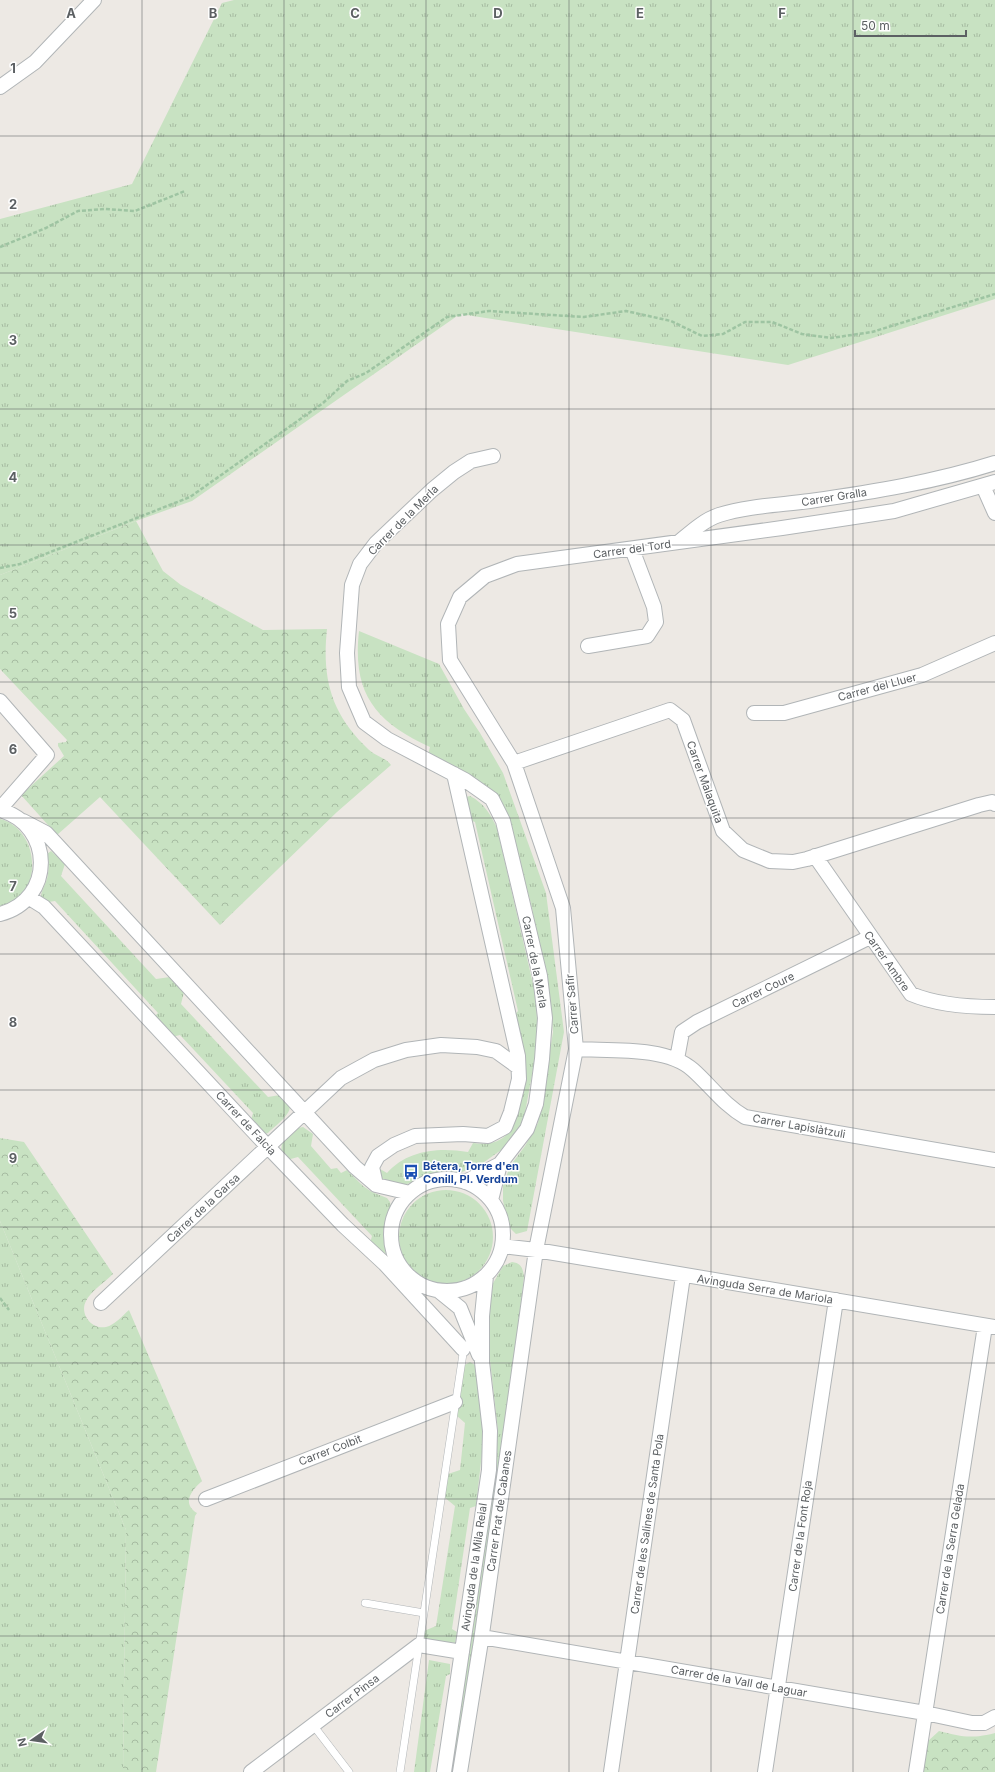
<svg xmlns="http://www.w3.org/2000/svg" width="995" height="1772" viewBox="0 0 995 1772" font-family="Inter,sans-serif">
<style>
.grass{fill:url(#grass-tufts)}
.park{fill:url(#park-crowns)}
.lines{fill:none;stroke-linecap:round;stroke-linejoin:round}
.service-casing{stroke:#b1b5b7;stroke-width:8}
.minor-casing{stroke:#b1b5b7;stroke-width:16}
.path{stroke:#9ec4a2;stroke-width:2.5;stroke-dasharray:4 2;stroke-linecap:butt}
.service{stroke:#fff;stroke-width:7}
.minor{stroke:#fff;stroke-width:14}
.grid{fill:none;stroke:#5c6063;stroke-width:1;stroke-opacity:0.55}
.labels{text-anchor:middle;stroke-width:3;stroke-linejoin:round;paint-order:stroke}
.street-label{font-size:11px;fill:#5c6063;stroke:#fff}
.transit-label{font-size:11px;font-weight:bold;fill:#164399;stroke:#fff;text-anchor:start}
.grid-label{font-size:13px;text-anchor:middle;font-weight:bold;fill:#5c6063;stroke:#fff;stroke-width:3;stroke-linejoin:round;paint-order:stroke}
</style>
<defs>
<pattern id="grass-tufts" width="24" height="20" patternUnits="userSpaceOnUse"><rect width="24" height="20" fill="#c8e2c2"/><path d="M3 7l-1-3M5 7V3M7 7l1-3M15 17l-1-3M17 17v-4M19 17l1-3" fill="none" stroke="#a6bba1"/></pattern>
<pattern id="park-crowns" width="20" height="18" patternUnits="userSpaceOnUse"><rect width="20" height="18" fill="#c8e2c2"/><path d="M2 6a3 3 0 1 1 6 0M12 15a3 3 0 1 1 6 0" fill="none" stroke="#a6bba1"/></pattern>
</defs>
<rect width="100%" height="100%" fill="#ede9e4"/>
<path class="grass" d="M234 0H995V299L788 365 460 314 192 501 136 521 0 575V219L132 184 222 3Z
M359 631 439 664 464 709 480 733 503 773 546 893 564 1032 527 1231 516 1234 509 1227 508 1223 503 1201V1186L510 1166 525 1146 538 1123 553 1032 550 996 531 904 509 821 428 755 430 747C375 722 352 693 359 631Z
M470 796C484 803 491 815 497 828L536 997 538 1043 524 1118 514 1137 504 1148 480 1165 462 1172 433 1175 407 1184 395 1185 381 1181 380 1169 387 1173C407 1150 439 1147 468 1152L473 1143C522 1149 516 1108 514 1074 513 1056 512 1038 511 1019L518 1011 475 822 463 818 466 797Z
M0 819C33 827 43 875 19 898 14 902 6 905 0 909Z
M51 851 65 864 61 876 156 979 170 977 184 992 181 1004 268 1097 280 1095C283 1097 287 1101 289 1104 294 1113 274 1127 268 1133L264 1134 250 1124 253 1113 180 1035 168 1038 151 1020 158 1013 55 901 42 903C39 894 44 888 47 879 49 871 49 862 47 854Z
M303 1127 313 1134 311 1146 331 1169 337 1168 341 1173 347 1170 363 1186 372 1192 387 1198 390 1202 391 1208 383 1231 386 1257 369 1247 372 1236 298 1157 287 1160 281 1153 282 1143 298 1128Z
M399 1237a47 47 0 1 1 94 0a47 47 0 1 1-94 0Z
M0 1221 126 1530 123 1772H0Z
M512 1262C521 1263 523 1268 524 1277L507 1419 456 1772H448L498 1431 485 1316 488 1292 503 1266Z
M470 1362 475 1365V1367L482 1415 483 1444 476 1506 470 1508 452 1629 457 1632 455 1643 423 1639 424 1631 436 1626 455 1506 444 1497 448 1474 460 1470 465 1423 456 1415 463 1366Z
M429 1660 450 1664V1674L446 1676 430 1772H414Z"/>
<path class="park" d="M136 521 163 571 181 585 263 630 327 629C322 676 330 711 364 745 367 748 370 751 373 753 379 757 387 759 391 765L337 812 220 925 100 797 57 835 21 795 64 756 58 746V743L66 742 67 740 0 669V575Z
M0 1138 24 1142 113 1274C106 1281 90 1292 86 1301 79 1314 92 1330 106 1327 115 1325 122 1316 129 1310L202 1481C192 1490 181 1503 197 1513L195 1516 156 1772H123L126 1530 0 1221Z
M939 1731C962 1737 971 1739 995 1733V1772H922L927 1742Z"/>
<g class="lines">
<g class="service-casing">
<path id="service" d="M365 1603 424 1613
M313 1725 349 1772
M400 1772 464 1347"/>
</g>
<g class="minor-casing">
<path id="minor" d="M0 87 35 62 94 0
M493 456 471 461 454 472 432 490 376 543 360 564 352 585 347 653 349 687 364 722 387 739 465 780 492 799 503 821 540 976 545 1018 542 1059 536 1104 527 1129 500 1164
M983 486 995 513
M679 542C691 532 704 520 719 515 748 506 780 505 810 501 872 492 935 482 995 463
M588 646 647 636 656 622 654 607 632 549
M0 701 47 755 0 809
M754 713H784L922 675 995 643
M514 763 670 710 683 720 723 831 743 850 770 861 793 862 807 859 979 805 992 802 995 804
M0 810C54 825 55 900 0 914
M23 821 46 833 355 1167 376 1185 410 1193
M815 856 911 994C937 1005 967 1007 995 1007
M28 897 44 907 268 1147 343 1225 385 1264 463 1349
M576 1049C610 1051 667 1046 693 1070 711 1086 724 1105 745 1117L995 1160
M677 1059 682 1032 697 1022 870 937
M391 1235a56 56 0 1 1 112 0a56 56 0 1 1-112 0Z
M465 1182 500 1164 491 1200
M376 1185 372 1167 378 1156 394 1145 415 1136 463 1134 488 1136 505 1127 511 1112 519 1079 518 1056 454 774
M502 1246 536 1250 995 1327
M439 1291 460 1308 479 1355
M101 1303 341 1078 374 1060 406 1050 441 1045 477 1047 496 1051 518 1067
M206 1499 455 1402
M482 1637 925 1713 972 1723H984L995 1717
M251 1772 419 1645 462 1652
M444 1772 489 1470 490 1431 482 1362V1316L486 1276
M460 1772 481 1641 536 1250 576 1049 563 908 514 763 450 660 448 624 460 597 485 576 517 564 782 528 894 511 995 482
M611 1772 683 1276
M765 1772 836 1300
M916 1772 985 1326"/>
</g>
<path class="path" d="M0 247 46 228 78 211 105 209 135 211 185 191
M0 568 20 564 190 497 323 403 347 381 366 373 447 317 489 311 584 317 626 311 671 321 702 336 723 334 745 322H772L802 334 831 338 872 332 995 294
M0 1298 9 1310"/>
<use href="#service" class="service"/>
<use href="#minor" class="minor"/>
</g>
<path class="grid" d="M142 0V1772M284 0V1772M426 0V1772M569 0V1772M711 0V1772M853 0V1772M0 136H995M0 273H995M0 409H995M0 545H995M0 682H995M0 818H995M0 954H995M0 1090H995M0 1227H995M0 1363H995M0 1499H995M0 1636H995"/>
<defs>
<g id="bus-bare" transform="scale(1.2)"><path d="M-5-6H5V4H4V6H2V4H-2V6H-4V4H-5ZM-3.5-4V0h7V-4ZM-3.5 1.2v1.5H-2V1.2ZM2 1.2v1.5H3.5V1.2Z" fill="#1a4fb4" stroke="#fff" stroke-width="2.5" paint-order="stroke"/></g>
</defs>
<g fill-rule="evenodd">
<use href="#bus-bare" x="411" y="1172"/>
</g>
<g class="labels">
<g class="street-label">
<text transform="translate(834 497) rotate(-9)" y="4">Carrer Gralla</text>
<text transform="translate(403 520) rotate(-45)" y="4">Carrer de la Merla</text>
<text transform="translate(632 549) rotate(-8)" y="4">Carrer del Tord</text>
<text transform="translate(877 687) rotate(-15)" y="4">Carrer del Lluer</text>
<text transform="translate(705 782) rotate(70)" y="4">Carrer Malaquita</text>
<text transform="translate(887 961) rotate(55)" y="4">Carrer Ambre</text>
<text transform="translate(535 962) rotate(79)" y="4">Carrer de la Merla</text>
<text transform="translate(763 990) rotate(-26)" y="4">Carrer Coure</text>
<text transform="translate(572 1004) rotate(-95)" y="4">Carrer Safir</text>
<text transform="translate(246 1123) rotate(47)" y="4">Carrer de Falcia</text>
<text transform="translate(799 1126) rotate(10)" y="4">Carrer Lapislàtzuli</text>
<text transform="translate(203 1208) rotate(-43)" y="4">Carrer de la Garsa</text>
<text transform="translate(765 1289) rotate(9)" y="4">Avinguda Serra de Mariola</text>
<text transform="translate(330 1450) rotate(-21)" y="4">Carrer Colbit</text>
<text transform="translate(499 1511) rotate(-82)" y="4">Carrer Prat de Cabanes</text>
<text transform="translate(647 1524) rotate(-82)" y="4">Carrer de les Salines de Santa Pola</text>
<text transform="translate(800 1536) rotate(-82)" y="4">Carrer de la Font Roja</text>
<text transform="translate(950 1549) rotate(-81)" y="4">Carrer de la Serra Gelada</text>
<text transform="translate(474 1567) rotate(-82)" y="4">Avinguda de la Mila Reial</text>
<text transform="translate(739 1681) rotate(10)" y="4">Carrer de la Vall de Laguar</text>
<text transform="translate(352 1696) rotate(-37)" y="4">Carrer Pinsa</text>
</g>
<g class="transit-label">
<text x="423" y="1170">Bétera, Torre d'en<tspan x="423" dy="13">Conill, Pl. Verdum</tspan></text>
</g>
</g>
<g class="grid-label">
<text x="71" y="18">A</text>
<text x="213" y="18">B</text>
<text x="355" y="18">C</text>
<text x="498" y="18">D</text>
<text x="640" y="18">E</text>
<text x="782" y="18">F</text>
<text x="13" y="73">1</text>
<text x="13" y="209">2</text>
<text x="13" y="345">3</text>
<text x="13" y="482">4</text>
<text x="13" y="618">5</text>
<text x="13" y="754">6</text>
<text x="13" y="891">7</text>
<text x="13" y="1027">8</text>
<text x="13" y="1163">9</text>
</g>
<g transform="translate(32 1740) rotate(257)" stroke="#ffffff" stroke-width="3" paint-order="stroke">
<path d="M0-3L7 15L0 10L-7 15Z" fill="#5c6063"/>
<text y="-6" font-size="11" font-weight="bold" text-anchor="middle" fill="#5c6063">N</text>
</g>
<path d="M855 30v6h111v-6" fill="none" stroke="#5c6063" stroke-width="2"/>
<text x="861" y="30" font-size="12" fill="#5c6063" stroke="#ffffff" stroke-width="3" paint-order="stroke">50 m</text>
</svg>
